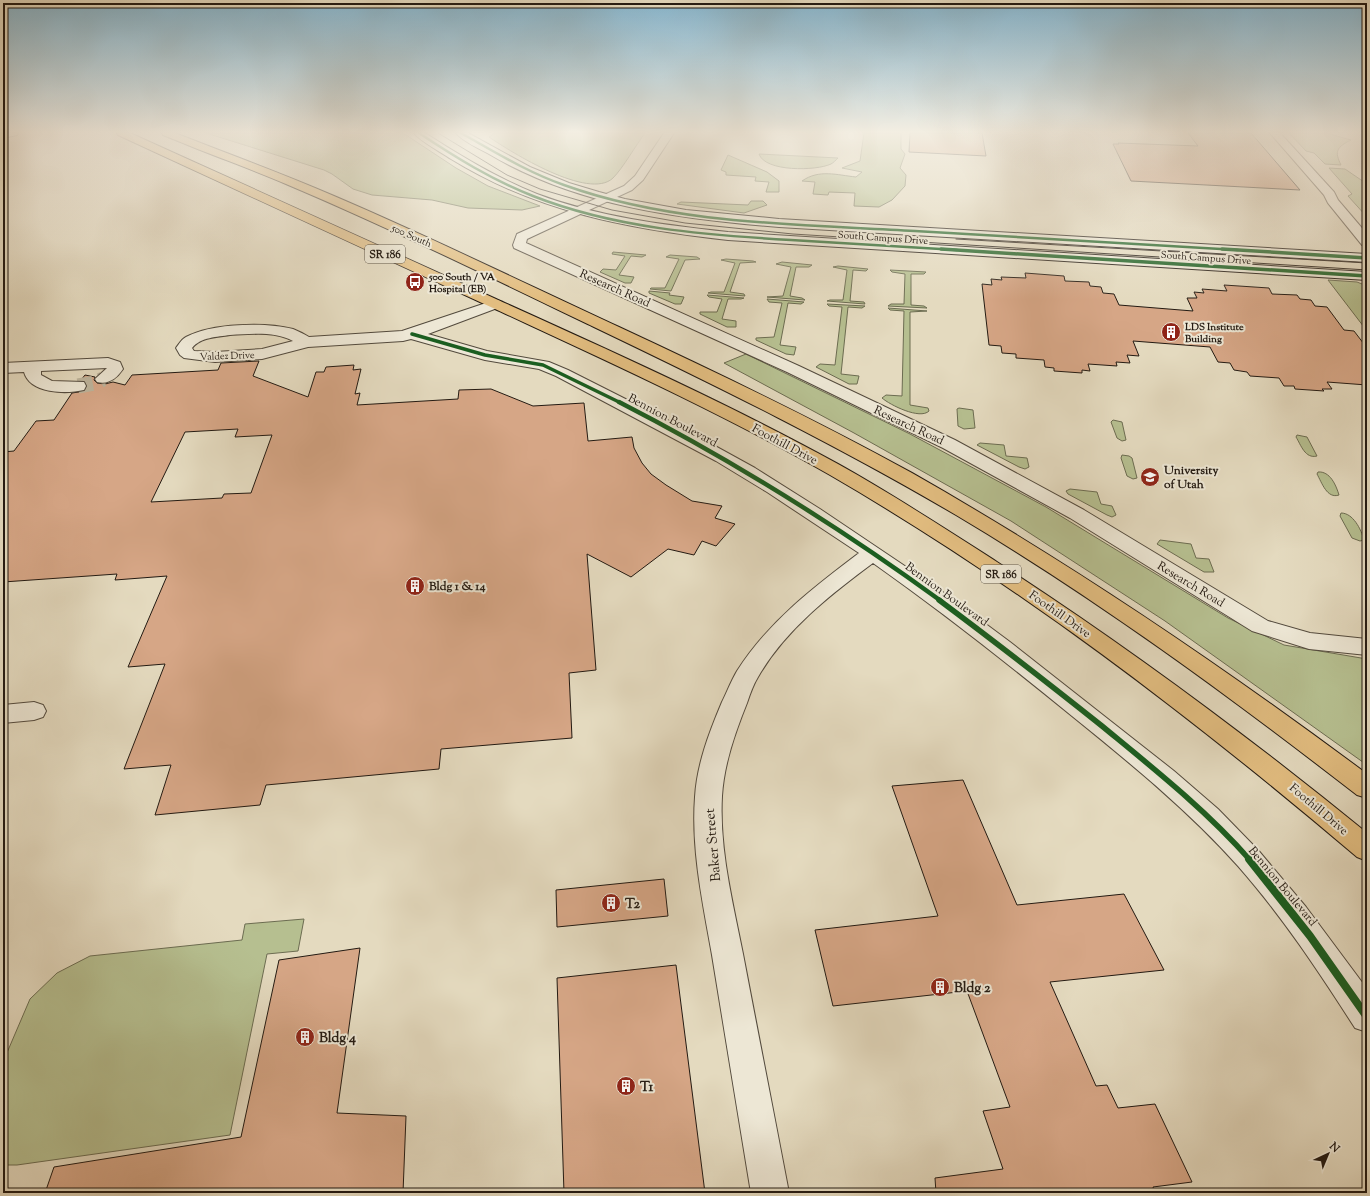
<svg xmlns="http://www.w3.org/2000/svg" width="1370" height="1196" viewBox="0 0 1370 1196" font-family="'Sorts Mill Goudy',serif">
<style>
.green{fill:#b6bf90;stroke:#6c6c51}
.building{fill:#d6a686;stroke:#231a12;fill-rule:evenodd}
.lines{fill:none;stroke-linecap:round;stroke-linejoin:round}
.street-tunnel{stroke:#bdb49c;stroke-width:15;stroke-dasharray:15 8;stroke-linecap:butt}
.street-casing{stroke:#534a3d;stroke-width:2}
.secondary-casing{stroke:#231a12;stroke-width:2}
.primary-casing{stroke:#231a12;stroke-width:2}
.street{fill:#ede7d5;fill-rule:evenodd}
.secondary{fill:#ede7d5;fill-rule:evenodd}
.primary{fill:#e2bd80;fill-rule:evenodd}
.tram{stroke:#231a12;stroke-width:1}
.cycleway-far4-casing{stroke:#ede7d5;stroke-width:4}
.cycleway-far3-casing{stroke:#ede7d5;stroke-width:5}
.cycleway-far2-casing{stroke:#ede7d5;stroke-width:6}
.cycleway-far1-casing{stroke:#ede7d5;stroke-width:8}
.cycleway-casing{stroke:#ede7d5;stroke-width:10}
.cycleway-far4{stroke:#1b5e20;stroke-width:2.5}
.cycleway-far3{stroke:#1b5e20;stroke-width:3.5}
.cycleway-far2{stroke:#1b5e20;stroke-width:4.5}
.cycleway-far1{stroke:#1b5e20;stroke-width:5.5}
.cycleway{stroke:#1b5e20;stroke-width:8}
.labels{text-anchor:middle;stroke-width:4;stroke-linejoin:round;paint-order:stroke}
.far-street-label{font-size:10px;fill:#231a12;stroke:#ede7d5}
.far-poi-label{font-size:10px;font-weight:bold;fill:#231a12;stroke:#ede7d5;text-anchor:start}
.shield{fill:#ede7d5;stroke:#60584c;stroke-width:1}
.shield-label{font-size:11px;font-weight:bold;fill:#231a12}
.street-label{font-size:12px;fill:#231a12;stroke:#ede7d5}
.poi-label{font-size:12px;font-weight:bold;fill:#231a12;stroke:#ede7d5;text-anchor:start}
.near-street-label{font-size:14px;fill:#231a12;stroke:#ede7d5}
.near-poi-label{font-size:14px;font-weight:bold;fill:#231a12;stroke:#ede7d5;text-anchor:start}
</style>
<rect width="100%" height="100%" fill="#e4dabf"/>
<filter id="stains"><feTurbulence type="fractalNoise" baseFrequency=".005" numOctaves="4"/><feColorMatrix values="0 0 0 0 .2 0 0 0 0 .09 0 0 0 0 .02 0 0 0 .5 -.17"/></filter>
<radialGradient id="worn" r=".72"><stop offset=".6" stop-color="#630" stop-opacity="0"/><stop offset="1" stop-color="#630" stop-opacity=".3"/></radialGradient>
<path class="green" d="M206 133H403L456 168 488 186 540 206 522 210 468 208 432 200 372 195 353 189 332 174 324 170Z
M495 133H645C636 145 623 168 613 178 589 201 511 152 489 137Z
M864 133H901V149L905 154 900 168 906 175 905 186 892 200 879 207 854 206 855 193 829 192 828 195 813 194 815 182 802 181C819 169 837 175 856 177L862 172 842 168 860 161Z
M1289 133H1326L1351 140C1337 147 1334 151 1341 165L1325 164 1314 153 1306 151Z
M759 154 838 158C836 160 833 163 831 164 816 171 765 172 759 154Z
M728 155 767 172 779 181V192H766L769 182 755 181 756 177 726 175V172L721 170Z
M1329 168 1345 169 1367 184V217L1348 196 1352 194Z
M751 201H763L767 205 744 213 677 204 681 202 748 205Z
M613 252 646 255 642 257 631 256 619 275 634 277 631 283H625L600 272 603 269 616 270 625 256 612 254Z
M670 255 697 257 700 259 685 260 671 291 650 289 651 288H665L679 259 666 257Z
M726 259 753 261 756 262 740 263 730 292 744 294 745 296 708 293 711 292H724L735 263 721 260Z
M782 262 812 265 809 267H796L790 296 802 298 805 300 767 297 783 296 791 267 776 264Z
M838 266 868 269 866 271 853 270 850 301 864 302 865 304 827 301 830 300H843L847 270 833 267Z
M890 270 926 272 924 274H911V305L924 306 927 308 888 306 891 304H904L905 274 892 272Z
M1328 280 1357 282 1367 286V331Z
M649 291 670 293 669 295 684 297 681 304H675L649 293Z
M707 295 744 298 741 299H728L722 319 736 321V327H727L700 314V312H717L722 299 709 297Z
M767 299 804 302 801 304 788 303 780 345 796 347 794 355 786 354 756 340V338L774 337 782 303 769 302Z
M827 304 865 306 862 308 848 307 841 374 859 376 857 384H849L816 367 820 364 835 365 842 307 829 306Z
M888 308 927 311 910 312V405L928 408 929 411C920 420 890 405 882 398L886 395 902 396 904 311 890 310Z
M746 354 910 434 1046 507 1228 618 1284 645 1367 659V765L1165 621 1011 521 854 433 724 363Z
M959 408 973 410 975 428 964 429 958 426 957 409Z
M1113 420 1122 422 1126 440 1122 441 1117 438 1111 422Z
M1297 435 1307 437 1317 456C1305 459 1301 445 1296 437Z
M980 443 1004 445 1006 456 1027 458 1029 467 1025 469 1019 467 977 445Z
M1122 455 1129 456 1132 458 1137 478 1133 479 1127 476 1121 458Z
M1318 472C1330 471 1336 485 1339 495 1327 499 1322 483 1317 474Z
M1070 489 1097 492 1101 504 1112 506 1116 515 1112 517 1107 515 1068 494 1066 491Z
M1341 513C1353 513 1361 529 1364 540L1360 541 1352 538 1340 516Z
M1160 540 1191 544 1196 558 1209 559 1214 572H1204L1157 544Z
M304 919 298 951 267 954 230 1135 17 1165H3V1062L30 999 57 973 90 956 242 940 245 924Z"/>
<path class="building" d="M910 133H982L986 156 909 152Z
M1188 133H1251L1300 190 1131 181 1113 144H1119L1118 143 1198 146Z
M1025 273 1064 276 1065 281 1089 282 1090 286 1101 287 1103 293 1114 294 1119 305 1193 311 1187 298H1197L1194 292 1204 293 1202 289 1227 291 1224 285 1269 288 1272 294 1297 295 1300 299 1311 300 1315 306 1327 307 1344 330 1354 331 1367 348V385L1327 382 1332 389H1322L1324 391 1295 389 1294 386H1284L1279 378 1250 376 1247 372 1234 370 1230 363 1218 362 1210 347 1133 341 1139 356 1127 355 1130 363 1116 362 1117 366 1088 364 1090 371 1082 370V373L1054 371V368L1045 367 1044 360 1016 358V354L1002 353 1001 346 989 345 982 284 992 285 991 279 1002 280 1001 277 1026 278Z
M259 361 253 376 308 397 316 372H324L326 367 354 365 353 370 361 369 355 394 360 393 357 405 458 399 459 390 491 389 533 406 584 403 588 441 632 437 634 448 642 463 651 474 666 485 692 501 722 506 715 518 735 524 716 546 702 541 694 555 668 549 631 577 587 554 596 670 569 673 572 738 441 749 439 769 266 785 260 805 155 815 171 765 124 769 165 664 128 667 167 576 115 580 117 574 3 582V452L14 451 36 421 54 420 72 393 85 391 87 385 85 381 81 380 85 375 95 377 94 380 97 383 105 384 113 382 125 385 132 375 218 370 221 363ZM238 429 235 437 272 435 251 493 224 494 222 498 151 502 185 432Z
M963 780 1017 905 1124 894 1164 970 1050 982 1096 1086 1107 1085 1118 1108 1155 1104 1192 1182 1153 1187 1155 1193H936L935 1178 1003 1169 983 1111 1010 1107 967 991 833 1006 815 930 938 916 892 786Z
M664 879 668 916 557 927 556 890Z
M360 948 337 1113 406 1116 403 1193H45L54 1167 241 1137 279 960Z
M676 965 705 1193H564L557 978Z"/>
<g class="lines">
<path class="street-tunnel" d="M78 386 95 383 103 379"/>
<g class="street-casing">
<path id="street" d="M664 133H674L643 180 632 190 527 239 526 243 799 366 955 440 1084 510 1268 621 1310 633 1367 639V655L1309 649 1252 631 1070 518 943 448 787 372 514 248 513 245 517 234 624 186 635 176Z
M1270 133H1280L1334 192 1338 200 1367 234V246L1362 245 1328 203 1324 195Z
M495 300 500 301 502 304 500 307 428 334 487 351 549 362 568 370 675 424 755 468 820 509 936 587 1010 642 1174 771 1218 809 1258 850 1306 907 1367 989V1032L1355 1028C1319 972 1282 916 1238 866 1188 810 1130 763 1072 716 1007 663 941 611 873 563 830 595 785 630 758 677 753 685 750 694 747 703 735 733 724 764 722 796 719 849 733 903 743 954 758 1034 774 1113 789 1193H751C738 1114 725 1035 712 955 703 904 691 850 695 797 697 764 709 733 722 702 727 692 731 681 737 671 768 622 814 587 859 553L767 492 716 461 556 376 539 369 485 360 411 339 403 341 308 347 262 359 215 362 184 358 180 355 176 348C179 344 182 339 186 337 212 323 265 322 293 329 298 331 304 334 309 337L402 331ZM230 335C250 334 275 331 293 341L262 349 215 352 194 351 192 348C201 337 217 337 230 335Z
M108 358 120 362 123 369C117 378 109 385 97 382L95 379 107 368 41 371V375L52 381 84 382 86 386 84 390C66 394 30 394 24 372L3 373V363Z
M34 702 43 705 46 711 43 717 34 720 3 723V705Z"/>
</g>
<g class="secondary-casing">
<path id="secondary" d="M3 133H18L17 135 3 138Z
M414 133H425C461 156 497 178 537 194 598 217 664 225 728 232L1367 272V280L728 240C629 229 537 212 451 159 441 152 421 142 414 133Z
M456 133H468L530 167 569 183 599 192 625 199 686 210 779 219 1367 254V262L779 227C679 219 577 206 489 154 480 149 462 141 456 133Z"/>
</g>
<g class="primary-casing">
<path id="primary" d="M117 133H130C252 188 374 243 496 299 611 351 727 403 838 464 892 494 944 528 997 562 1125 645 1248 736 1367 833V861L1357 857C1192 717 1018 584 830 475 722 413 607 361 493 308 368 251 243 193 118 135Z
M162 133H175C228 154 281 173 334 196 430 237 524 283 619 327 718 373 816 420 912 473 1070 563 1221 665 1367 774V798L1357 795C1228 695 1097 599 956 515 839 446 717 386 594 327 492 278 390 228 286 184 251 169 214 156 178 141L163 135Z"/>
</g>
<use href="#street" class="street"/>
<use href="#secondary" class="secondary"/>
<use href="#primary" class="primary"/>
<path class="tram" d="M438 133 507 175 540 189 612 210 685 223 793 234 1367 270
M956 239 1367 263"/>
<g class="cycleway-far4-casing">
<path id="cycleway-far4" d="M419 133C455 157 492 180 533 196 614 228 704 235 791 240 846 243 902 247 957 250
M461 133C495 152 527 172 564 185 675 225 799 224 915 231 1023 238 1131 244 1238 250"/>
</g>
<g class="cycleway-far3-casing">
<path id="cycleway-far3" d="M941 249 1367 276
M1222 249 1367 258
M412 334 485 355 543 365 621 403"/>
</g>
<g class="cycleway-far2-casing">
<path id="cycleway-far2" d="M619 402C732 460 838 526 941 601"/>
</g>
<g class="cycleway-far1-casing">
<path id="cycleway-far1" d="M939 600C994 641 1048 683 1102 726 1153 768 1206 810 1250 860"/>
</g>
<g class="cycleway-casing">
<path id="cycleway" d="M1249 859 1310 936 1367 1017"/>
</g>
<use href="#cycleway-far4" class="cycleway-far4"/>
<use href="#cycleway-far3" class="cycleway-far3"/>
<use href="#cycleway-far2" class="cycleway-far2"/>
<use href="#cycleway-far1" class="cycleway-far1"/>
<use href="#cycleway" class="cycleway"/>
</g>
<linearGradient id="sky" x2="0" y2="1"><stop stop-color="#87b7d0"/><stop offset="0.44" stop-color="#f3eee2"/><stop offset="1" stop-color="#f3eee2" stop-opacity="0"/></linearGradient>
<rect width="1370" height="300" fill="url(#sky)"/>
<defs>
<g id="bus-disc" transform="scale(1)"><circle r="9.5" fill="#8f2418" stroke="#ede7d5"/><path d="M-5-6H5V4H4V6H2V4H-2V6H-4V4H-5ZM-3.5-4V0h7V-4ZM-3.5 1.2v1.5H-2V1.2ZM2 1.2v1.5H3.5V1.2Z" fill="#fff"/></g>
<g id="building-disc" transform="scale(1)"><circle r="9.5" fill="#8f2418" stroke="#ede7d5"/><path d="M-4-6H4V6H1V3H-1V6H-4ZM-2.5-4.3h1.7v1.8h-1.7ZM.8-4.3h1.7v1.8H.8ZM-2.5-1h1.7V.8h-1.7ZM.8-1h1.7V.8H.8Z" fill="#fff"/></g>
<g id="university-disc" transform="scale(1)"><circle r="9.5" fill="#8f2418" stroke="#ede7d5"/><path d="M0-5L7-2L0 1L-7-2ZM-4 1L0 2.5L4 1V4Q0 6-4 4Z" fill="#fff"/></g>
</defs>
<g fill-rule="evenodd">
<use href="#bus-disc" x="415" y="282"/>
<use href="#building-disc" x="1171" y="332"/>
<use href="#university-disc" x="1150" y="477"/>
<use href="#building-disc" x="415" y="586"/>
<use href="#building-disc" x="611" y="903"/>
<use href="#building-disc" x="940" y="987"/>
<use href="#building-disc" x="305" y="1037"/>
<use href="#building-disc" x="626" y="1086"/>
</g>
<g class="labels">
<g class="far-street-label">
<text transform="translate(412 235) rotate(24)" y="4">500 South</text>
<text transform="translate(883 237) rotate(4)" y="4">South Campus Drive</text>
<text transform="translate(1206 257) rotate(4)" y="4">South Campus Drive</text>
<text transform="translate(227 355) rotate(-2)" y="4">Valdez Drive</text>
</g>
<g class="far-poi-label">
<text x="429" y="280">500 South / VA<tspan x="429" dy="12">Hospital (EB)</tspan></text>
<text x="1185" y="330">LDS Institute<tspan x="1185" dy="12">Building</tspan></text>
</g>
<g class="shield">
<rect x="365" y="245" width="40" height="18" rx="3"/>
<rect x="981" y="565" width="40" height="18" rx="3"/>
</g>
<g class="shield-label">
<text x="385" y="258">SR 186</text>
<text x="1001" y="578">SR 186</text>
</g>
<g class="street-label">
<text transform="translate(615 288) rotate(24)" y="4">Research Road</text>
<text transform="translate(673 420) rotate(28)" y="4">Bennion Boulevard</text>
<text transform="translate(909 425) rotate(25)" y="4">Research Road</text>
<text transform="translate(785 444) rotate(28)" y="4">Foothill Drive</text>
<text transform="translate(1191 584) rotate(31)" y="4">Research Road</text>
<text transform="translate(947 594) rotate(36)" y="4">Bennion Boulevard</text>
<text transform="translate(1060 614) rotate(35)" y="4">Foothill Drive</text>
<text transform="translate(1319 809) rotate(40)" y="4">Foothill Drive</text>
<text transform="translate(1283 886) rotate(50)" y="4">Bennion Boulevard</text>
</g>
<g class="poi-label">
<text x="1164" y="474">University<tspan x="1164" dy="14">of Utah</tspan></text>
<text x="429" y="590">Bldg 1 &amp; 14</text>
</g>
<g class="near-street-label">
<text transform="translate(712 845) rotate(-95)" y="5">Baker Street</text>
</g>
<g class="near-poi-label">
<text x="625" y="908">T2</text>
<text x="954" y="992">Bldg 2</text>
<text x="319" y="1042">Bldg 4</text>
<text x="640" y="1091">T1</text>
</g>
</g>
<rect width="1370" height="1196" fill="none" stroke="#e4dabf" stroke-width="16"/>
<rect x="4" y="4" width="1362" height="1188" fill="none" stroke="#231a12" stroke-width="2"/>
<rect x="8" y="8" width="1354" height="1180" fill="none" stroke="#231a12"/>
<g transform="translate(1328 1154) rotate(44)" stroke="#ede7d5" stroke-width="3" paint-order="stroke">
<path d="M0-3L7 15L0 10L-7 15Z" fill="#231a12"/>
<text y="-6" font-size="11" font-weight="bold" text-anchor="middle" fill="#231a12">N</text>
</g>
<rect width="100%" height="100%" filter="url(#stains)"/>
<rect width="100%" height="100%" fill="url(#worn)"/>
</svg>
